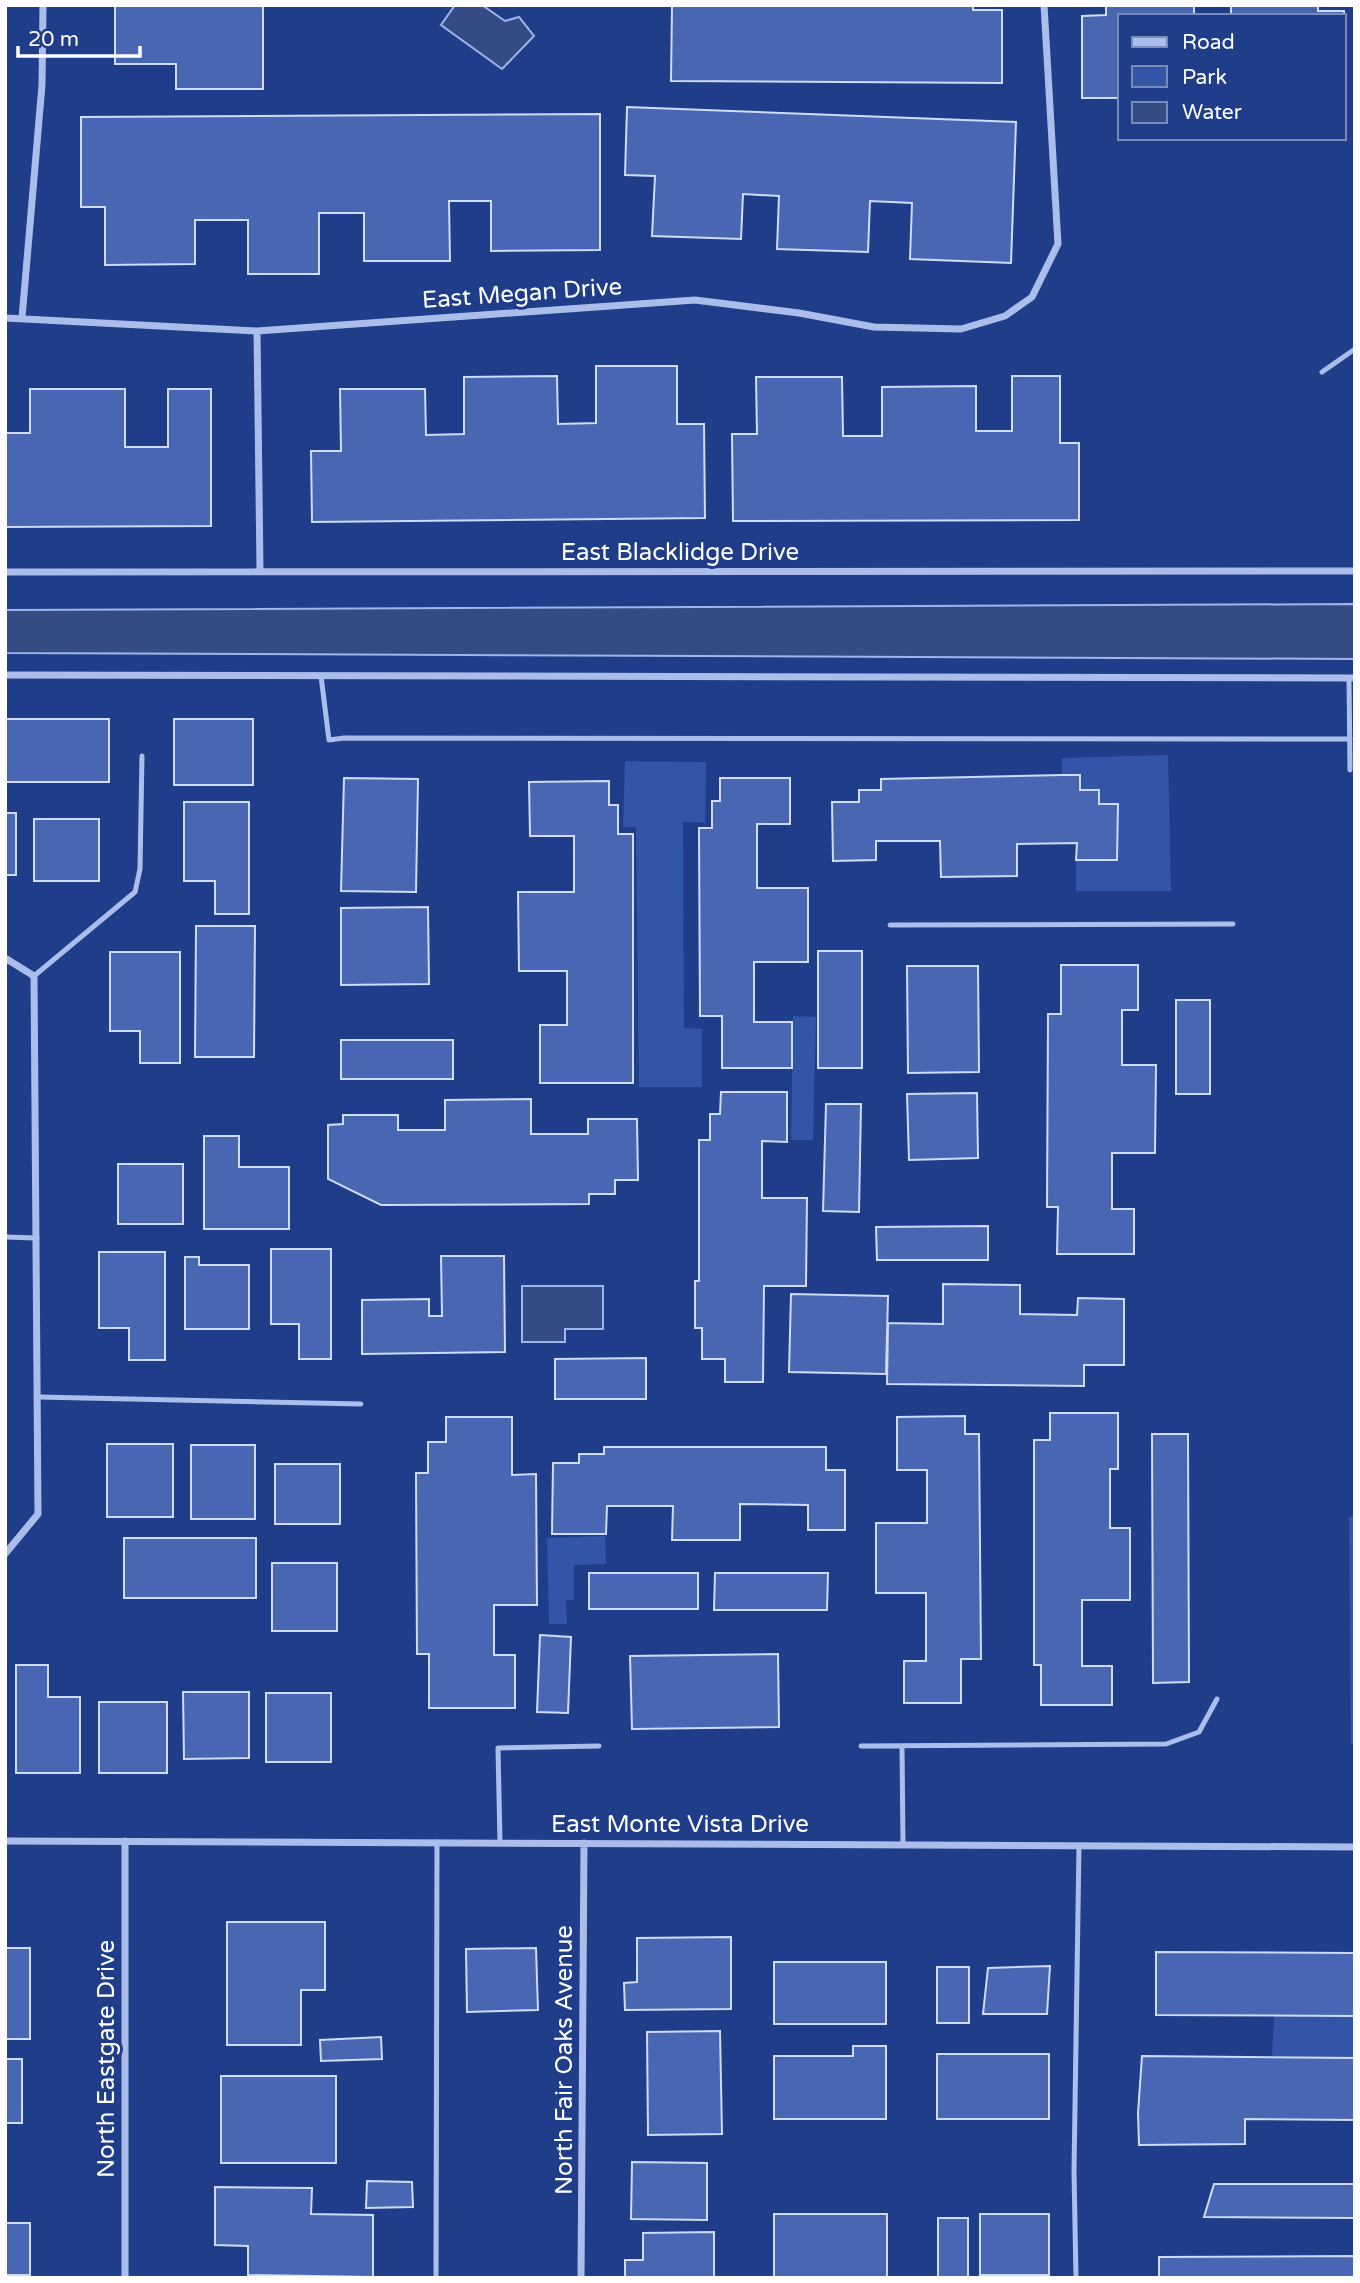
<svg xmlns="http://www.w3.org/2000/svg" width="1360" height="2283" viewBox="0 0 1360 2283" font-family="'Varela Round',sans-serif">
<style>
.green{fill:#3355a7}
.water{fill:#354b84;stroke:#9eb6ec;stroke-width:2}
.building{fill:#4866b2;stroke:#cfdbf8;stroke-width:2}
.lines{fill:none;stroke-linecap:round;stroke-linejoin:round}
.lane{stroke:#abbeeb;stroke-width:5}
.street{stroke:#abbeeb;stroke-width:7}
.labels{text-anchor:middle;stroke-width:6;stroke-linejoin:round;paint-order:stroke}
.street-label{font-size:24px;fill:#fff;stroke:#1f3d89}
</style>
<rect width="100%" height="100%" fill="#1f3d89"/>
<path class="green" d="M1168 755 1171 891H1076V860H1117L1118 805 1099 804 1080 790V775H1062V758Z
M625 761 706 762 705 823 683 822 684 1028 702 1029V1087H639L636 827H623Z
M793 1016 816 1017 813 1140H791Z
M1349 1517H1355V1744H1351Z
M605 1536 606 1564 574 1565V1600H566L567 1624H549L547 1538Z
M1274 2016H1355V2058L1272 2057Z"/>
<path class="water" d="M455 5H482L505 21 519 17 534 36 502 69 441 25Z
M1355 604V659L5 653V610Z
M522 1286H603V1329H565V1342H522Z"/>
<path class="building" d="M115 5H263V89H176V64H115Z
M672 5H973V10H1002V83L671 81Z
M1106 5H1194V14H1231V5H1318V11H1344V16H1120V98H1082V16L1106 15Z
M627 107 1016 122 1011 263 910 259 912 203 870 201 868 252 777 249 779 196 743 194 741 239 652 236 655 176 625 175Z
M600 114V250L491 251V201H449L450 261H364V213H319V274H248V220H195V264L105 265V207H81V117Z
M596 366H677V424H704L705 518 312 522 311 451H341L340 389H425L426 435 464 434V377L557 376 558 424 596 423Z
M1012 376H1060V443H1079V520L733 521 732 434H757L756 377H842L843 436H882V387L976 386V431H1012Z
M30 389H125V447H168V389H211V526L5 527V433H30Z
M5 719H109V782H5Z
M174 719H253V785H174Z
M1062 775H1080V790H1099V804H1118L1117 860H1076L1077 843 1017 844V876L941 877 940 841H876V860L833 861 832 802H859V790H881V779Z
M344 778 418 779 416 892 341 891Z
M720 778H790V824H757V888H808V962H754V1022H792V1068H722V1016H700L699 828H712V801H720Z
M609 781V805H618V834H633V1083H540V1025H567V971H519L518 892H574V836H530L529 782Z
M184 802H249V914H215V881H184Z
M5 813H16V875H5Z
M34 819H99V881H34Z
M428 907 429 984 341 985V908Z
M196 926H255L254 1057H195Z
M818 951H862V1068H818Z
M110 952H180V1063H140V1031H110Z
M1061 965H1138V1010H1122V1065H1156L1155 1153H1112V1209H1134V1254H1057L1058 1207H1047L1048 1014H1061Z
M907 966H978L979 1072 908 1073Z
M1176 1000H1210V1094H1176Z
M341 1040H453V1079H341Z
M721 1092H787V1142L762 1141V1198H807L806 1286H764L763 1382H725V1359H702V1328H695V1281H699V1140H710V1114H720Z
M977 1093 978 1158 909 1160 907 1094Z
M531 1099V1134H588V1119H637L638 1180H615V1194H589V1204L381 1205 328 1179V1125L343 1124V1115H398V1130H445V1100Z
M826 1104H861L859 1212 823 1211Z
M204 1136H239V1167H289V1229H204Z
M118 1164H183V1224H118Z
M988 1226V1260H877L876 1227Z
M271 1249H331V1359H299V1324H271Z
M99 1252H165V1360H129V1328H99Z
M441 1256H504L505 1352 362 1354V1300L429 1299V1316H442Z
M185 1257H199V1265H249V1329H185Z
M943 1284 1020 1285V1314L1077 1315 1078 1298 1124 1299V1365H1084V1386L887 1384 888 1323 943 1324Z
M791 1294 888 1296 886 1374 789 1372Z
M646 1358V1399H555V1359Z
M1050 1413H1118V1469H1110V1528H1130V1600H1082V1666H1112V1705H1041V1665H1034V1440H1050Z
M965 1416V1434H979L981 1659H961V1703H904V1661H926V1593H876V1523H927V1470H897V1417Z
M446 1417H512V1475L536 1474 537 1605H494V1655H515V1708H429V1654H417L416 1473H428V1442H446Z
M1152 1434H1188L1189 1682 1153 1683Z
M107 1444H173V1517H107Z
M191 1445H255V1519H191Z
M604 1447H826V1470H845V1530H808V1505L740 1504V1540H672L673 1506H607L606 1534H552L553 1463H579V1454H604Z
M275 1464H340V1524H275Z
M124 1538H256V1598H124Z
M272 1563H337V1631H272Z
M589 1573H698V1609H589Z
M715 1573H828L827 1610H714Z
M540 1635 571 1637 568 1713 537 1712Z
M778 1654 779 1727 632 1729 630 1656Z
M16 1665H48V1697H80V1773H16Z
M183 1692H249V1758L184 1759Z
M266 1693H331V1762H266Z
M99 1702H167V1773H99Z
M227 1922H325V1990H301V2045H227Z
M731 1937V2009L625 2010 624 1983 637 1982V1938Z
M5 1948H30V2039H5Z
M536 1948 538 2010 467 2012 466 1949Z
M1156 1952 1355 1953V2016L1156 2015Z
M774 1962H886V2024H774Z
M1050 1966 1047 2014H983L988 1968Z
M937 1967H969V2023H937Z
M720 2031 722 2134 648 2135 647 2032Z
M381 2037 382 2059 321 2061 320 2040Z
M853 2046H886V2119H774V2056H853Z
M937 2054H1049V2119H937Z
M1142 2056 1355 2058V2120L1245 2119V2144L1139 2145 1138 2113Z
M5 2059H22V2123H5Z
M221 2076H336V2163H221Z
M632 2162 707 2163V2220L631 2219Z
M367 2181 412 2182 413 2207 366 2208Z
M1214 2184H1355V2218L1204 2217Z
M215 2187 312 2188 311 2214 373 2215V2277L248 2275V2246L215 2245Z
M774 2214H887V2278H774Z
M980 2214H1049V2275H980Z
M938 2218H968V2278H938Z
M5 2223H30V2275H5Z
M714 2232V2278H625V2260H643V2233Z
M1355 2256V2278H1159V2257Z"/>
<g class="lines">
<path class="lane" d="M1322 372 1355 349
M321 676 329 740 344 738 1350 739
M1349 678 1350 770
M890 925 1233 924
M34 976 135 892 140 869 142 756
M5 1237 37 1238
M38 1397 361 1404
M861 1746 1166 1744 1199 1732 1217 1699
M902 1746 903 1845
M500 1842 498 1748 599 1746
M436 2278 437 1842
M1076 2278 1074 2171 1079 1846"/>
<path class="street" d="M5 318 257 331 695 300 799 313 874 327 961 329 1005 316 1032 297 1058 244 1044 5
M22 318 42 85 43 5
M257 331 260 570
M5 572 1355 571
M5 675 1355 678
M5 958 34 976 38 1514 5 1554
M5 1841 1355 1847
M125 1841V2278
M581 2278 584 1843"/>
</g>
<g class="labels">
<g class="street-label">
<text transform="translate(522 293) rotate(-4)" y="8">East Megan Drive</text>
<text x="680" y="560">East Blacklidge Drive</text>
<text x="680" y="1832">East Monte Vista Drive</text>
<text transform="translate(106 2059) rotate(-90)" y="8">North Eastgate Drive</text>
<text transform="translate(564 2060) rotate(-90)" y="8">North Fair Oaks Avenue</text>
</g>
</g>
<rect width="1360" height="2283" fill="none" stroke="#ffffff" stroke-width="14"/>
<rect x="1118" y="14" width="228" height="126" fill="#1f3d89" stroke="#798bb8" stroke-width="2"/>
<rect x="1132" y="37" width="35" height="10" fill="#abbeeb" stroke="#798bb8" stroke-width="2"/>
<text x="1182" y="49" font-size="21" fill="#ffffff">Road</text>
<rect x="1132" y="66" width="35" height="21" fill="#3355a7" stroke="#798bb8" stroke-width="2"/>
<text x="1182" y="84" font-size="21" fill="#ffffff">Park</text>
<rect x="1132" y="102" width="35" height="21" fill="#354b84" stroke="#798bb8" stroke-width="2"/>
<text x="1182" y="119" font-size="21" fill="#ffffff">Water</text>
<path d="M18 46v10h122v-10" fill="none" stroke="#ffffff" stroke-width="3.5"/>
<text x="28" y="46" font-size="21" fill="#ffffff" stroke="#1f3d89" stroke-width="5" paint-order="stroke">20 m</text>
</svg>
